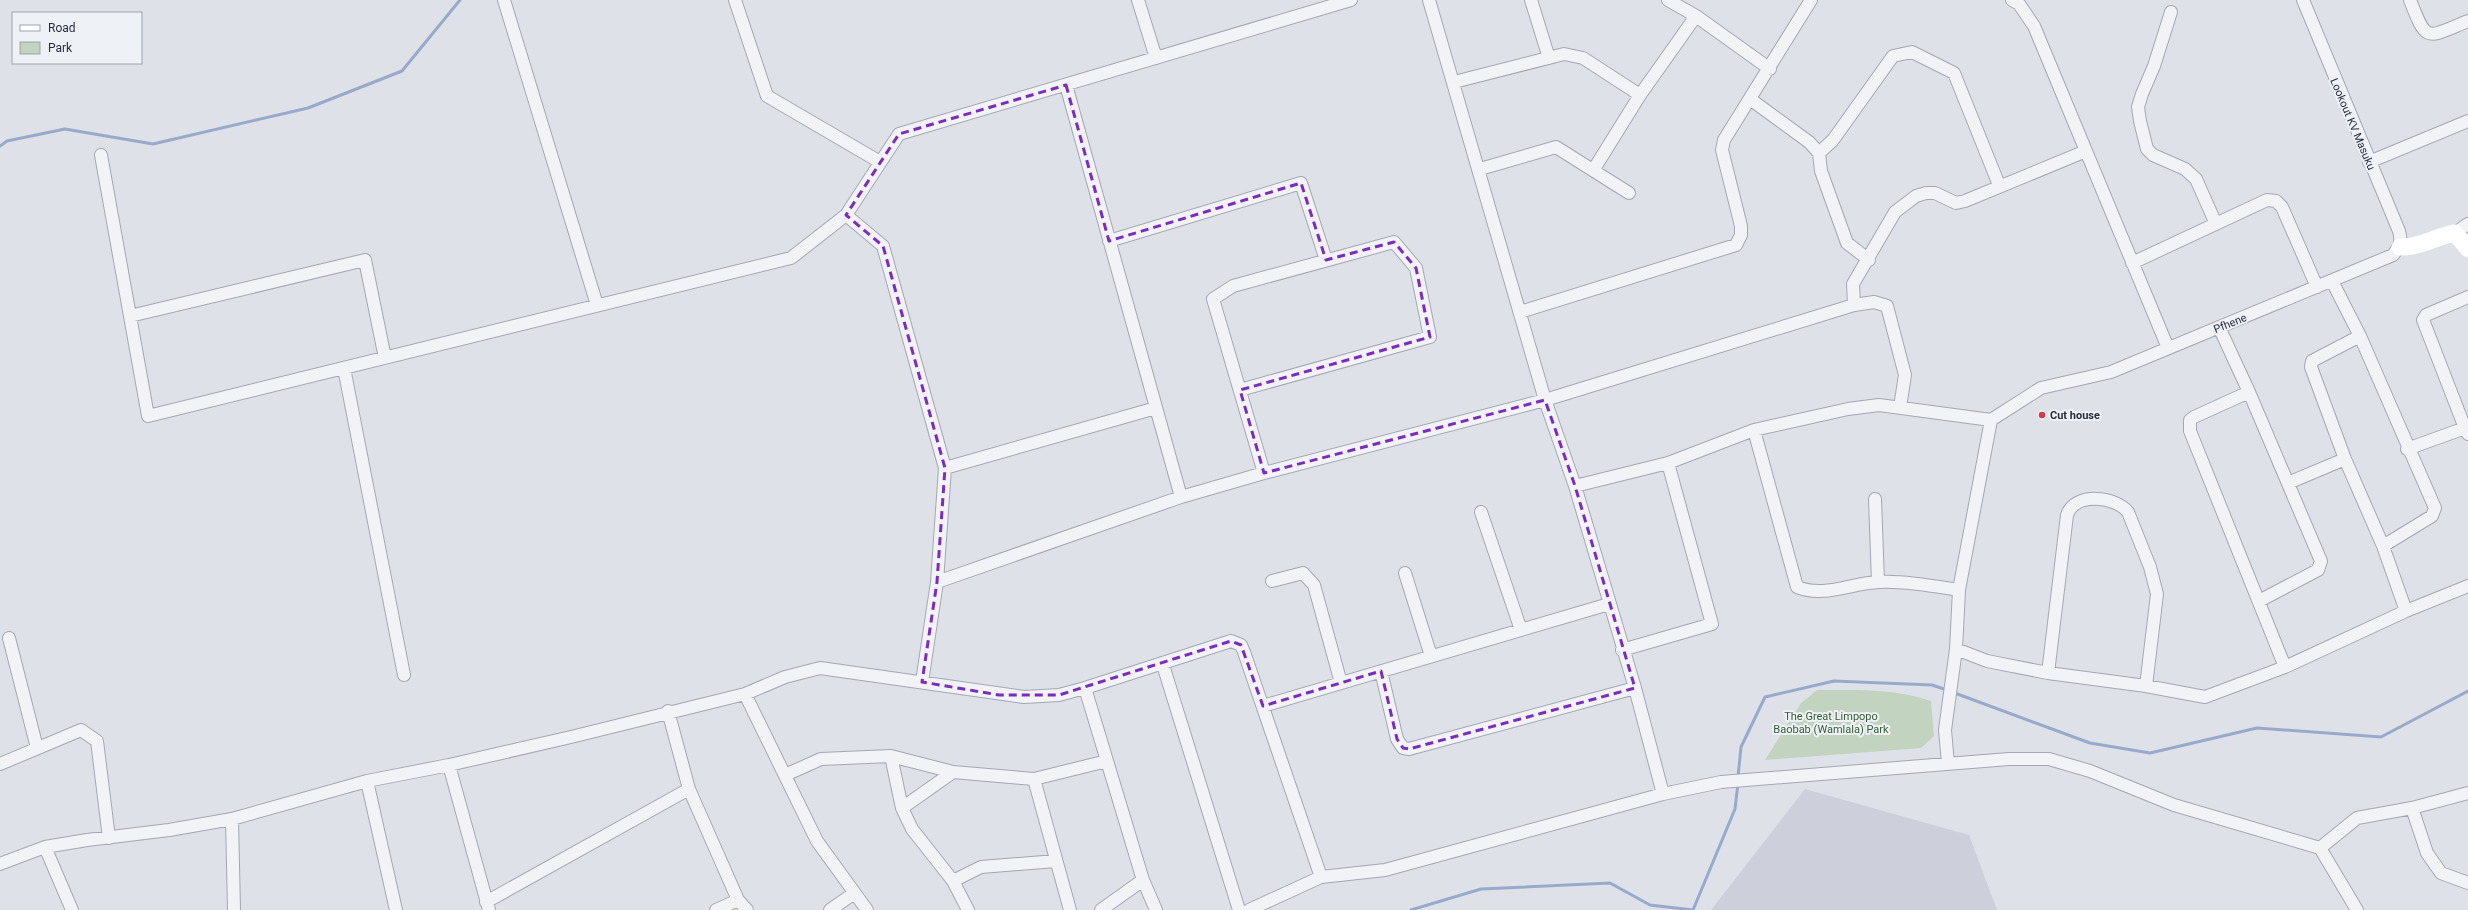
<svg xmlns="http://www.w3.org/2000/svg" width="2468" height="910" viewBox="0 0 2468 910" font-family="Roboto,sans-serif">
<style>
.built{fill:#cdd0db}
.green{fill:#c2d3c0}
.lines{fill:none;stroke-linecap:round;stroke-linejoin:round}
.stream{stroke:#98aaca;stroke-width:3}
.street-casing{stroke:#a4a7b3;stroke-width:14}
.street{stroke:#f2f3f7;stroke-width:12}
.secondary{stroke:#fff;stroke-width:17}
.marked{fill:none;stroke:#7b2cbf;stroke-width:3;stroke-dasharray:8 5;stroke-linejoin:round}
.poi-dot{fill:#d23f42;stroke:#eef1f6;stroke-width:1.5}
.labels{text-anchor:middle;stroke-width:4;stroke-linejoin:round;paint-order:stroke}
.street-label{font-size:11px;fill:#272d40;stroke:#eef1f6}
.poi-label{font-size:11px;font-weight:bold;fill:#272d40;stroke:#eef1f6;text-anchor:start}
.park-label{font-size:11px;fill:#365c34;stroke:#eef1f6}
</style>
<rect width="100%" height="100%" fill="#dfe1e9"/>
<path class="built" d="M1805 789 1969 835 1997 910H1711Z"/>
<path class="green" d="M1817 690C1855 690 1895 688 1931 701L1934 736 1921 748 1765 760 1801 703Z"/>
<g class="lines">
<path class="stream" d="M0 146 7 141 65 129 153 144 308 108 402 71 460 0
M1952 692 2090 743 2150 753 2257 728 2381 737 2468 691
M1738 777 1741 747 1765 697 1834 681 1932 685 1947 690
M1411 910 1481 889 1610 883 1650 905 1693 910 1735 809 1738 783"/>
<g class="street-casing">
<path id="street" d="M504 0 597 305
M735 0 767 96 880 162
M1138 0 1156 58
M1429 0 1545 400 1575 486 1635 688 1663 794
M1531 0 1549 58
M1668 0 1696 16
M2012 0 2019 4 2034 26 2168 348
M2410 0C2427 44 2426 38 2468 21
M2171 12 2154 66 2142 94 2138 107 2140 121 2147 149 2153 155 2185 169 2196 179 2216 224
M1454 82 1564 54 1583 58 1640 95
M1066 85 1181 497
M1750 99 1809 142 1819 153 1821 171 1847 243 1869 260
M1819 153 1833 140 1893 56 1912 52 1954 73 1999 185
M101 155 148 416 791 258 846 215 899 134 1351 0
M2369 162 2468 121
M1480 169 1556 147 1629 193
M1594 169 1640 95 1696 16 1770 69
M846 215 883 246 945 468 1156 408
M2455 233 2468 224
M1109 241 1301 183 1326 260
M2132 263 2267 200 2276 201 2282 207 2317 287
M2332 281 2360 336 2435 508 2432 516 2383 546 2406 611
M1854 305 1853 284 1895 212 1916 196 1926 193H1935L1956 203 1965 201 2086 151
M1520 312 1736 245 1741 235V226L1722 150 1724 140 1811 0
M130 316 365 260 385 358
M2219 327 2249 392 2194 417 2190 420V431L2285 667
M2360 336 2312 361 2311 367 2345 459 2383 546
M344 368 404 675
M1240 390 1430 337 1416 268 1394 242 1233 286 1213 299 1264 473
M2249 392 2321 561 2318 570 2259 601
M1991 420 2041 388 2111 372 2393 255C2400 246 2402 242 2399 231L2303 0
M2465 428 2423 320 2426 315 2468 297
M1754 430 1797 587C1824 598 1851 583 1879 582 1905 581 1933 586 1959 590
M2407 449 2465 428 2468 434
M2288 483 2345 459
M1575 486 1668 463 1754 430 1848 409 1879 405 1991 420
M1875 499 1878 582
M1481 512 1521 630
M1405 573 1431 656
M1272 581 1303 573 1314 585 1341 683
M937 582 945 468
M9 638 37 748
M1956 649 1987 661 2048 673 2146 686 2205 697 2285 667 2406 611 2468 586
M1622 650 1712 624 1668 463
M1163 665 1239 910
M1381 671 1397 739 1403 748 1409 749 1635 688
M2048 673 2067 515C2075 492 2115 496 2128 512L2150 567 2157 594 2146 686
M922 682 937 582 1181 497 1264 473 1545 400 1854 305 1874 302 1887 306 1905 375 1900 407
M1085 688 1143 880 1156 910
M745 694 817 841 867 910
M1263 706 1609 604
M668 711 689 789 738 900 747 910
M891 756 902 808 912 829 953 881 968 910
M0 764 81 730 97 741 109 838
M1948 764 1945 730 1956 649 1959 590 1991 420
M449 765 489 910
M785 775 821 759 891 756 953 772 1034 779 1107 761
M1034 779 1070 910
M367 781 396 910
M902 808 953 772
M2412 808 2427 853 2441 873 2468 883
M232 819 234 910
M45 847 72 910
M2320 848 2357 818 2412 808 2468 793
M0 864 45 847 87 840 169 830 232 819 367 781 449 765 571 737 745 694 785 677 820 668 1024 697 1059 695 1085 688 1231 641 1241 645 1244 652 1321 877 1249 910
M1321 877 1385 870 1663 794 1721 782 2009 759H2049L2090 771 2174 805 2320 848 2357 910
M953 881 981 867 1056 861
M486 902 689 789
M716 910 738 900
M830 910 853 894
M1101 910 1143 880"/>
</g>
<use href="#street" class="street"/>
<path class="secondary" d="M2400 247C2418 248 2437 236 2455 233L2468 249"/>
</g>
<path class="marked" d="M1066 85 1109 241 1301 183 1326 260 1394 242 1416 268 1430 337 1240 390 1264 473 1545 400 1575 486 1635 688 1409 749 1403 748 1397 739 1381 671 1263 706 1241 645 1231 641 1059 695H999L922 682 937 582 945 468 883 246 846 215 899 134Z"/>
<circle class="poi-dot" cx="2042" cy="415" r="4"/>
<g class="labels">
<g class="street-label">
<text transform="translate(2353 124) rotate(67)" y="4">Lookout KV Masuku</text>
<text transform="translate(2230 323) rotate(-22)" y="4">Pfhene</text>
</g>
<g class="poi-label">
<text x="2050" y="419">Cut house</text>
</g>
<g class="park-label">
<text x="1831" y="720">The Great Limpopo<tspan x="1831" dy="13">Baobab (Wamlala) Park</tspan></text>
</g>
</g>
<rect x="12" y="12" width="130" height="52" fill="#eef1f6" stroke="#9ea3ad"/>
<rect x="20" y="25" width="20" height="6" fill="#ffffff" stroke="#9ea3ad"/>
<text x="48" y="32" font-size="12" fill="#272d40">Road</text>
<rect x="20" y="42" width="20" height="12" fill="#c2d3c0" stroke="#9ea3ad"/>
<text x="48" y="52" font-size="12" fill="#272d40">Park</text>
</svg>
